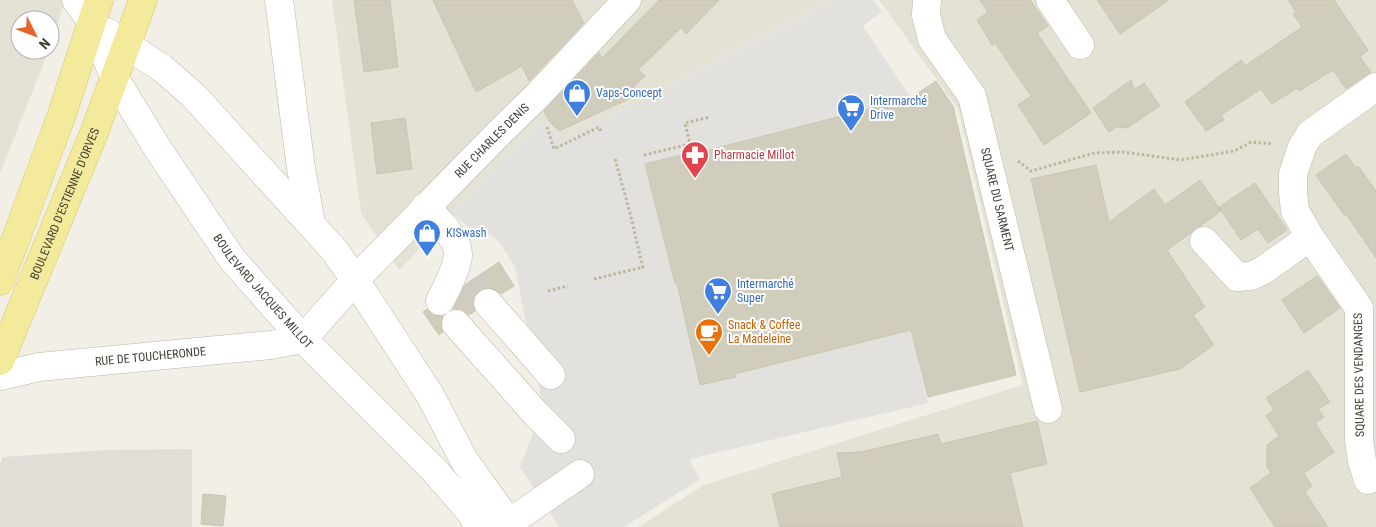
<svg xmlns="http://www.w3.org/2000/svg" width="1376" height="527" viewBox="0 0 1376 527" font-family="'Roboto Condensed',sans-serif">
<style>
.residential{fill:#e4e2d4}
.industrial{fill:#e0ded7}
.parking{fill:#e2e1dd}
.building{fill:#d1cdbc;stroke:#cbc5b0}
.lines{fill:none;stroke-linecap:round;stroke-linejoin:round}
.minor-tunnel{stroke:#ceccc3;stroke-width:28;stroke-dasharray:28 14;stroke-linecap:butt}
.minor-casing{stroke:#bbb8a9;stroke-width:29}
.major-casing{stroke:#d7c96d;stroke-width:29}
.path{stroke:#bcb69c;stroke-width:3;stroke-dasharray:2.5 2.5;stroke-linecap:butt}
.minor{stroke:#fff;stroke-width:28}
.major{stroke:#f4ea9b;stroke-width:28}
.labels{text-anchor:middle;stroke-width:4;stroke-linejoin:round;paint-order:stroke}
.shop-label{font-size:12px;fill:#366cbe;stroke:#fff;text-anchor:start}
.street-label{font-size:12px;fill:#434036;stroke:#fff}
.health-label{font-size:12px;fill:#be3a42;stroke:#fff;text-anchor:start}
.food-label{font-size:12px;fill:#c56008;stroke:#fff;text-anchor:start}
</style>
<rect width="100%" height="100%" fill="#f1efe6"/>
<path class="residential" d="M0 0H65L50 46V20H20V50H49L0 173Z
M332 0H833L565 139 543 119 399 270 361 213Z
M879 0H1376V527H639L704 485 1023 385 958 109Z"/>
<path class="industrial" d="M192 449V527H0V464L3 457 107 450Z"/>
<path class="parking" d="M833 0H873L882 12 863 26 911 98 686 156 685 154 645 164 674 284 681 283 694 354 692 355 700 385 736 377 735 374 911 330 928 403 689 459 700 479 624 527H559L520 467 543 406 515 267 501 244 491 235 470 228 452 214 543 119 565 139Z"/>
<path class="building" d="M354 0H390L398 67 364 72Z
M433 0H572L584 23 529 81 522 66 476 92Z
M659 0H719L686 34 681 28 638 70 645 76 629 92 633 97 559 131 549 121 544 111 599 53 602 58Z
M980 0H1030L1048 26 1037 33 1091 113 1044 145 1018 105 1031 96 995 43 992 45 977 20 988 12Z
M1097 0H1169L1120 34Z
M1288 0H1334L1368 50 1360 57 1371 72 1346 89 1333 70 1299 91 1297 88 1272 104 1261 89 1221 115 1224 120 1206 131 1185 102 1241 60 1245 66 1302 27 1293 14 1296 12Z
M1131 80 1134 90 1144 83 1160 106 1127 128 1116 127 1109 132 1093 108Z
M936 81 953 106 1016 375 928 397 911 330 735 374 736 377 700 385 677 283 675 284 645 164 685 154 686 156 911 98Z
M405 118 412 169 377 174 371 123Z
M1346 154 1356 168 1358 166 1376 191V258L1346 214 1344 215 1316 175Z
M1096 165 1109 222 1154 189 1165 205 1200 180 1221 211 1167 250 1205 307 1193 315 1214 345 1180 369 1080 392 1031 179Z
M1255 183 1287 230 1268 243 1258 229 1241 240 1219 207Z
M499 262 514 286 501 294 493 288H484L478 291 473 298V306L475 311 469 315 461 309H453L466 284Z
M1317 276 1340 308 1304 333 1282 300Z
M427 309 433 315 443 316 441 327 443 332 439 335 423 312Z
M1308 370 1330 402 1318 409 1324 417 1315 423 1334 452 1304 473 1312 486 1305 492 1328 527H1275L1250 488 1271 473 1267 467V445L1279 436 1266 416 1274 410 1266 398Z
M1037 421 1047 464 1010 473 1023 527H780L772 494 842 477 837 453 861 452 938 434 941 444Z
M203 494 226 496 223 526 201 524Z"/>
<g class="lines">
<path class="minor-tunnel" d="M472 280 488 303"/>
<g class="minor-casing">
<g id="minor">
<path id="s1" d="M76 0 92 22 115 79 158 149 232 259 303 339 434 470 468 509 480 527"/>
<path d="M279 0 301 168 311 223"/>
<path id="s2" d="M927 0 926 15 932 39 972 96 1048 409"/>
<path d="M1050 0 1080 45"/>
<path d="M107 32 163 69 193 95 335 251 355 280 430 395 464 460 512 527"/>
<path d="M425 207C436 218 460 240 458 256 456 271 447 287 440 301"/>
<path d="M1204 241 1237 277 1251 276 1262 271 1310 237"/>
<path d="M488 303 551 375"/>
<path d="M456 324 536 414 561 439"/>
<path id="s3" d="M303 339 355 280 498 134 537 96 627 0"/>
<path id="s4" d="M0 376 39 367 271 345 303 339"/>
<path d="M1368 480 1362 461 1359 439V308L1310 237 1295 211 1293 193V174L1302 147 1310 134 1376 87"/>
<path d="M503 527 580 474"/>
</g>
</g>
<g class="major-casing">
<g id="major">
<path d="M0 281 61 117 99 0"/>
<path id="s5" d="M0 361 94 133 143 0"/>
</g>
</g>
<path class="path" d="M547 127 554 149 599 127 601 131
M644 155 690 144 685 123 710 117
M615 159 630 213 643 268
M1018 161 1031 171 1094 153 1123 152 1181 160 1234 151 1251 142 1273 144
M594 279 644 267
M548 291 568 286"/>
<use href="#minor" class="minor"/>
<use href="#major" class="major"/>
</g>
<defs>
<g id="shop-pin" transform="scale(1.4375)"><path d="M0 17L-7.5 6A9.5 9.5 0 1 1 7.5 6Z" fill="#3f7fe0" stroke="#fff"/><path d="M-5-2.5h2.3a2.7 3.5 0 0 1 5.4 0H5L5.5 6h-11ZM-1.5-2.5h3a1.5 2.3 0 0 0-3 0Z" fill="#fff"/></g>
<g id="supermarket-pin" transform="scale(1.4375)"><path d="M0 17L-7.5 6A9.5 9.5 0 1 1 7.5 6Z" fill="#3f7fe0" stroke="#fff"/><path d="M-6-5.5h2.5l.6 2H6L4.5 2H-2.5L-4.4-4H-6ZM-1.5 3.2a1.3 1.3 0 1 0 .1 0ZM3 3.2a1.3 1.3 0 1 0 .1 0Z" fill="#fff"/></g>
<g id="pharmacy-pin" transform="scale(1.4375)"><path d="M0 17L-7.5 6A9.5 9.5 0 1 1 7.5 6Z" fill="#e0444e" stroke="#fff"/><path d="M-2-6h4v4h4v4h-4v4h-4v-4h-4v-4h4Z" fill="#fff"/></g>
<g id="cafe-pin" transform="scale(1.4375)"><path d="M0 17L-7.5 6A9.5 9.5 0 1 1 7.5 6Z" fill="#e8710a" stroke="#fff"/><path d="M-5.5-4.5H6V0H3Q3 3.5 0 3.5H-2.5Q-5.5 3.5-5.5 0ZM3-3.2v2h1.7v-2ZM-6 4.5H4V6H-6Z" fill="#fff"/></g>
</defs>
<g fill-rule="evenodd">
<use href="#shop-pin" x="577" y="93"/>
<use href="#supermarket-pin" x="851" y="108"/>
<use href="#pharmacy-pin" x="695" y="155"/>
<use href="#shop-pin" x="427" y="233"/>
<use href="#supermarket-pin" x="718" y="291"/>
<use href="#cafe-pin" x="709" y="332"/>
</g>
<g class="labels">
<g class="shop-label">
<text x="596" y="97">Vaps-Concept</text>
<text x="870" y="105">Intermarché<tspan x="870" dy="14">Drive</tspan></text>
<text x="446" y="237">KISwash</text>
<text x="737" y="288">Intermarché<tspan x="737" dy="14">Super</tspan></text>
</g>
<g class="street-label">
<text dy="4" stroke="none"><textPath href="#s3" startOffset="274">RUE CHARLES DENIS</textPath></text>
<text dy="4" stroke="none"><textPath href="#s2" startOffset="216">SQUARE DU SARMENT</textPath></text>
<text dy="4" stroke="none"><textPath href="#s5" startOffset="170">BOULEVARD D'ESTIENNE D'ORVES</textPath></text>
<text dy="4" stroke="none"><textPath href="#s1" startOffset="348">BOULEVARD JACQUES MILLOT</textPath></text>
<text dy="4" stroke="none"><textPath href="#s4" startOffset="152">RUE DE TOUCHERONDE</textPath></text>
<text transform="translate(1359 375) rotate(-91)" y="4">SQUARE DES VENDANGES</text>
</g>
<g class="health-label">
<text x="714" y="159">Pharmacie Millot</text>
</g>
<g class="food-label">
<text x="728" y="329">Snack &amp; Coffee<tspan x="728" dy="14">La Madeleine</tspan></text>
</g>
</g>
<g transform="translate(35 35) rotate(132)"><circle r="24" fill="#ffffff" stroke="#b4b3af"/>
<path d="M0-4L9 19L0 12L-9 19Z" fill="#e56429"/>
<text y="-8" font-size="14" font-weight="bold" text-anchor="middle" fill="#434036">N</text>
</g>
</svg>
